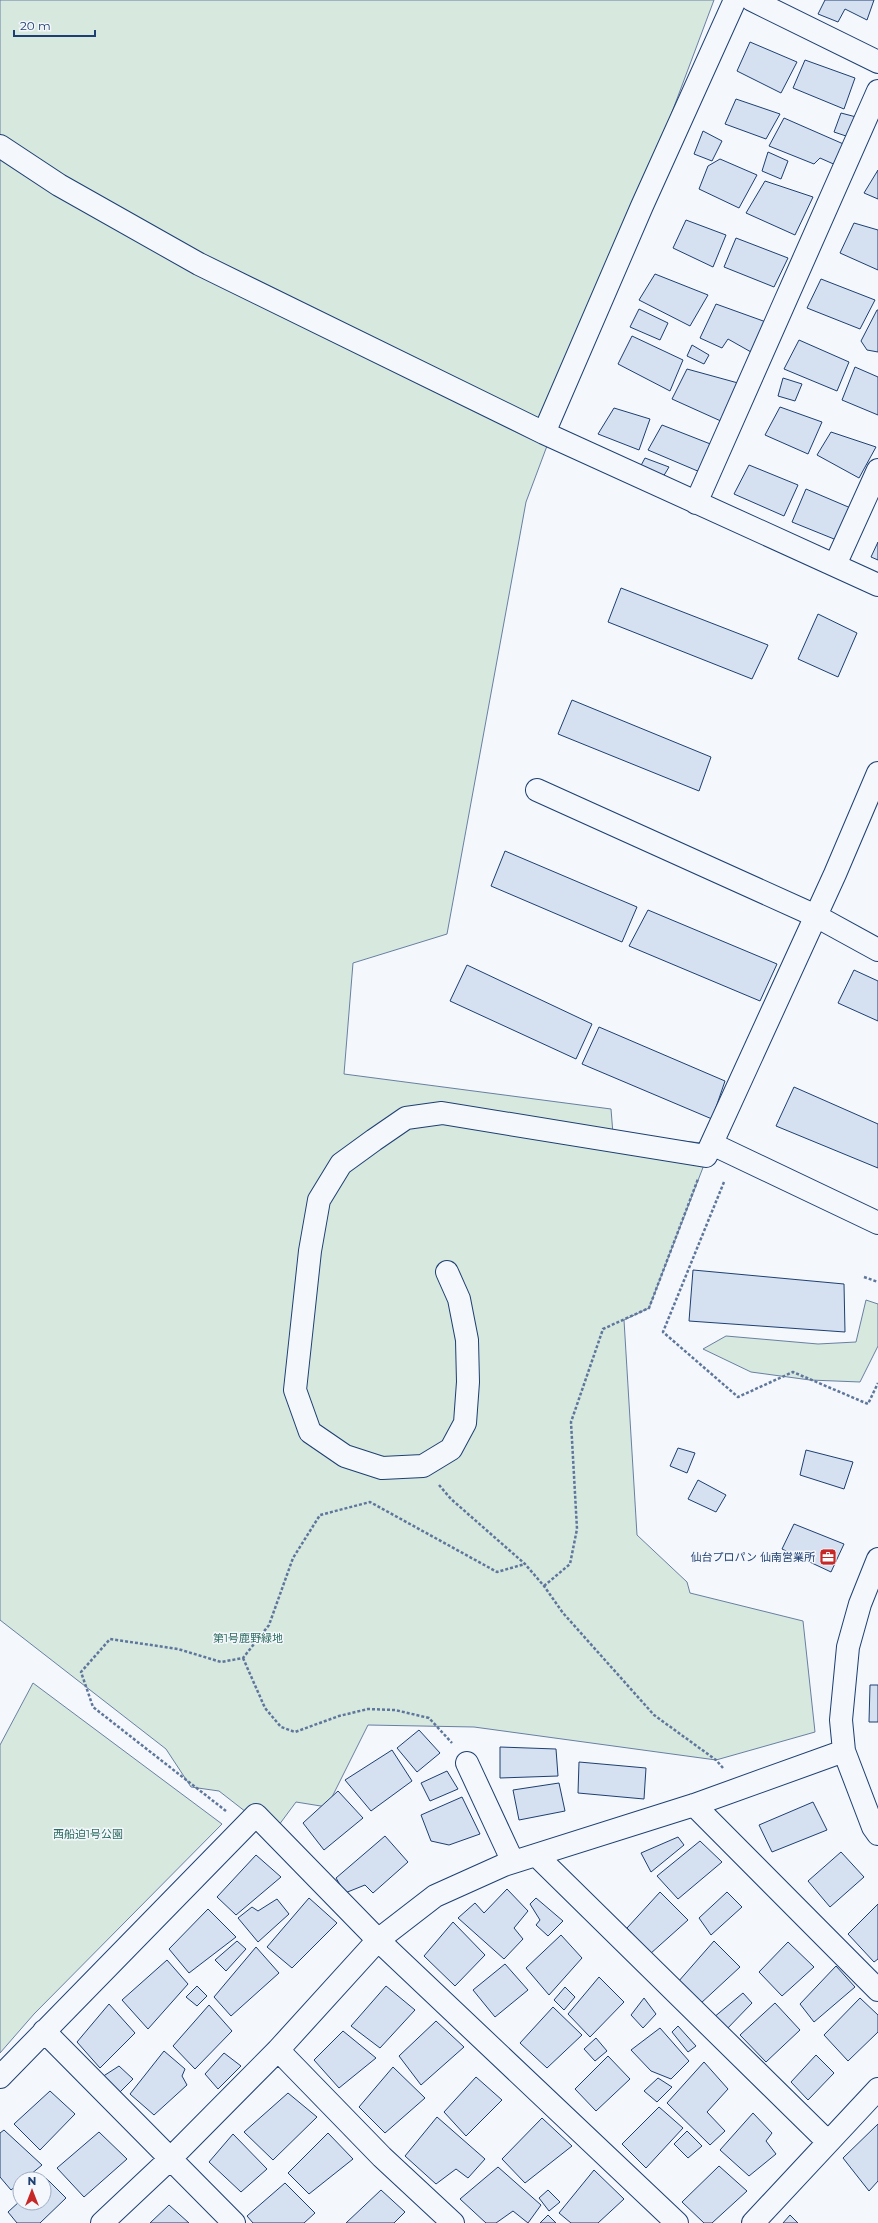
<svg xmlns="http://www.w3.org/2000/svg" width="878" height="2223" viewBox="0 0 878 2223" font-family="Montserrat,'Noto Sans JP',sans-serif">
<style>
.green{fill:#d7e8df;stroke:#687fa3}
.building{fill:#d5e0f0;stroke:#1d3f73}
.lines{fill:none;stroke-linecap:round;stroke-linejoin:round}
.minor-casing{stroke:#1d3f73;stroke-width:24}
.path{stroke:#5e769c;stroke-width:2.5;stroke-dasharray:3 2;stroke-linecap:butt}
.minor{stroke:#f4f7fb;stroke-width:22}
.labels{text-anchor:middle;stroke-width:3;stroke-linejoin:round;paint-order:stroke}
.poi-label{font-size:11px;fill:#1d3f73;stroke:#f4f7fb;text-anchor:end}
.park-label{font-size:11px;fill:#2c6c60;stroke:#f4f7fb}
</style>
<rect width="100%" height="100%" fill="#f4f7fb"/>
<path class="green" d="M0 0H714L526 502 447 934 353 963 344 1074 611 1109 613 1134 712 1144 649 1308 624 1320 637 1535 687 1582 690 1593 803 1621 815 1732 716 1760 474 1727 368 1725 327 1807 296 1802 273 1833 219 1791 191 1787 166 1749 0 1620Z
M866 1300 878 1304V1346L860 1382 810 1380 751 1372 703 1349 726 1336 818 1344 856 1342Z
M33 1683 222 1824 34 2014 0 2053V1745Z"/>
<path class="building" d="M825 0H874L867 20 845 9 838 22 818 14Z
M750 42 797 62 781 93 737 71Z
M805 60 855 78 844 109 793 88Z
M736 99 780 114 766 139 725 124Z
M841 113 860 118 852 138 834 132Z
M784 118 848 146 838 166 820 158 814 164 769 146Z
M703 131 722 141 712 161 694 154Z
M768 152 788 161 781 179 762 171Z
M720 159 757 175 739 208 699 189 708 166Z
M878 170V199L864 193Z
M765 181 813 197 795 235 746 213Z
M686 220 726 235 713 267 673 248Z
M854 223 878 230V270L840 253Z
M736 238 788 258 774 287 724 267Z
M655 274 708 295 690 326 639 300Z
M821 279 875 300 860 329 807 308Z
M716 304 766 322 751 352 728 339 722 348 700 338Z
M639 309 668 323 660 340 630 327Z
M877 310H878V352L867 350 861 341Z
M632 336 683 360 670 391 618 364Z
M799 340 849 362 837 391 784 369Z
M692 345 709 355 704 364 687 356Z
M855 367 878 377V415L842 400Z
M687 369 738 383 723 422 672 399Z
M783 378 802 384 795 401 778 396Z
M780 407 822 422 808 454 765 435Z
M614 408 650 419 639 450 598 434Z
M662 425 713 445 700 472 648 450Z
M831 432 876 447 859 478 817 455Z
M645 458 669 467 660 482 638 471Z
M749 465 798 485 784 516 734 494Z
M806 489 853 509 839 541 792 522Z
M878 542V560L871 557Z
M621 588 768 645 752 679 608 622Z
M818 614 857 633 838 677 798 659Z
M572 700 711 757 699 791 558 734Z
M505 851 637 907 622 942 491 886Z
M648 910 777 964 760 1001 629 946Z
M467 965 592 1024 576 1059 450 1001Z
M854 970 878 981V1021L838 1003Z
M599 1027 725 1081 712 1119 582 1064Z
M794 1087 878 1124V1168L776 1126Z
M693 1270 844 1284 845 1332 689 1321Z
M678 1448 695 1453 687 1473 670 1466Z
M806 1450 853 1462 844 1489 800 1475Z
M698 1480 726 1495 716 1512 688 1499Z
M794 1524 844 1544 831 1572 782 1549Z
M870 1685H878V1722H869Z
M419 1730 440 1753 417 1772 397 1748Z
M500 1747 556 1749 558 1776 500 1778Z
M392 1750 412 1781 371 1811 345 1780Z
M579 1762 646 1768 644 1799 578 1793Z
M447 1771 458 1789 430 1801 421 1783Z
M559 1783 565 1811 519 1820 513 1790Z
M338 1791 363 1818 324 1850 303 1823Z
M462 1797 480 1834 449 1845 431 1841 421 1815Z
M813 1802 827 1830 772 1852 759 1825Z
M385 1836 408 1862 373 1893 365 1885 345 1893 336 1878Z
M678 1837 684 1845 651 1872 641 1853Z
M700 1841 722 1862 678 1899 657 1876Z
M841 1852 864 1877 830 1907 808 1881Z
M256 1855 281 1877 236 1915 217 1897Z
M507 1889 528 1911 514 1928 523 1939 504 1959 458 1918 475 1903 484 1913Z
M660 1892 688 1920 650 1954 627 1928Z
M727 1892 742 1907 711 1935 699 1918Z
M309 1898 337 1923 292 1968 267 1947Z
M536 1898 563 1921 548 1936 536 1925 540 1920 530 1904Z
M277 1899 289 1914 258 1942 238 1918 252 1907 258 1911Z
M878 1904V1959L874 1962 848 1934Z
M208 1909 236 1937 189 1973 169 1949Z
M453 1922 485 1955 455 1986 424 1956Z
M561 1935 582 1958 549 1995 526 1968Z
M237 1941 246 1949 226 1971 215 1960Z
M714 1941 740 1967 700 2004 678 1982Z
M788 1942 814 1967 782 1996 759 1972Z
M256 1947 279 1973 231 2016 214 1997Z
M167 1960 188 1984 148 2029 122 2000Z
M505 1964 528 1990 495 2017 473 1990Z
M836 1966 855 1987 814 2022 800 2004Z
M599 1977 624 2002 590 2037 568 2014Z
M197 1986 207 1996 197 2006 186 1997Z
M386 1986 415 2010 380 2048 351 2026Z
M565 1987 575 1997 564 2010 554 2000Z
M743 1993 752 2003 724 2032 713 2018Z
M644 1998 656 2014 643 2028 631 2015Z
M860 1998 878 2015V2032L848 2061 824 2035Z
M775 2003 800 2030 766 2062 740 2035Z
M109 2004 135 2033 100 2068 77 2042Z
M209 2005 232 2031 195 2069 173 2046Z
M553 2007 582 2035 547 2068 520 2043Z
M436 2021 464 2047 421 2085 399 2056Z
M678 2026 696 2046 688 2052 672 2032Z
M660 2028 689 2061 671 2079 651 2071 631 2050Z
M343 2031 376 2058 339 2088 314 2060Z
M596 2038 607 2051 595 2061 584 2049Z
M164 2051 185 2069 182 2076 187 2085 154 2115 130 2094Z
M224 2053 241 2066 218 2089 205 2074Z
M816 2055 834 2073 808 2100 791 2082Z
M608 2056 630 2079 596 2111 575 2089Z
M704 2062 728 2089 707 2112 725 2131 710 2145 667 2103Z
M119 2066 133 2079 118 2094 102 2077Z
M393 2067 425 2098 385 2133 359 2107Z
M476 2077 502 2100 466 2136 444 2112Z
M658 2078 672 2087 657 2102 644 2091Z
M50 2091 75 2114 40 2150 14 2124Z
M288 2093 317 2117 273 2160 244 2132Z
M659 2107 683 2128 646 2168 622 2144Z
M753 2113 772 2133 766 2141 776 2154 749 2176 720 2150Z
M437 2117 485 2159 468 2178 456 2169 436 2184 405 2156Z
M542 2118 572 2146 525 2183 502 2159Z
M878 2124V2181L869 2191 843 2158Z
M4 2130 42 2165 25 2179H20V2183L11 2190 0 2177V2133Z
M687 2131 702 2146 688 2158 674 2144Z
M99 2132 127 2159 84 2197 57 2168Z
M328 2133 353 2159 309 2194 288 2173Z
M233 2134 267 2169 241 2192 209 2162Z
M719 2166 747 2191 712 2223H704L682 2202Z
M498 2167 541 2205 528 2223 513 2211 496 2223H486L460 2199Z
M594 2170 624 2199 598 2223H571L559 2213Z
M46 2178 66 2198 40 2223H17L8 2212 20 2201 44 2203V2180Z
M285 2183 315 2213 304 2223H253L247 2216Z
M381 2190 405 2212 394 2223H346Z
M548 2190 560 2202 549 2211 539 2198Z
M169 2205 189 2223H150Z
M548 2215 556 2223H540Z
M790 2215 798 2223H783Z"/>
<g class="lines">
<g class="minor-casing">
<path id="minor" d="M752 0 878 62
M0 146 59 185 199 264 544 433 878 585
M544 433 642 206 735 0
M696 503 878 91
M835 565 878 470
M537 790 816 916 878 950
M712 1144 878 1223
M447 1272 459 1299 467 1340 468 1382 465 1423 451 1449 423 1466 382 1468 345 1456 310 1432 295 1390 310 1251 319 1200 341 1164 374 1140 406 1118 442 1113 706 1156 835 874 878 773
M878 1559 860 1604 848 1647 841 1720 844 1751 873 1827 878 1834
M467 1763 513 1862
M694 1805 878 1990
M536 1855 828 2142
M44 2031 234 2223
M278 2050 382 2157 453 2223
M0 2077 256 1815 378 1940 677 2223
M102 2223 170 2159 278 2050 378 1940 435 1896 504 1865 694 1805 844 1751
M753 2223 878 2089"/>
</g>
<path class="path" d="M724 1182 663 1332 738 1397 793 1372 868 1404 878 1383
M864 1277 878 1282
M439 1485 451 1499 525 1564 544 1586 563 1613 654 1715 716 1760 723 1768
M544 1586 570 1564 577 1529 571 1422 603 1329 649 1308 698 1179
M243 1658 265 1708 281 1727 295 1732 339 1716 368 1709 395 1710 429 1718 452 1743
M226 1811 93 1707 81 1672 110 1639 178 1649 221 1662 243 1658 269 1625 293 1558 320 1515 370 1502 497 1572 525 1564"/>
<use href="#minor" class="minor"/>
</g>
<defs>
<g id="office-square" transform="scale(0.9)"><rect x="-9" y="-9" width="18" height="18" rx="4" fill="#c62828" stroke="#f4f7fb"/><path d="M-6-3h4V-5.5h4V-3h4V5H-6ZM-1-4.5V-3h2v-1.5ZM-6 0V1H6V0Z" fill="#fff"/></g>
</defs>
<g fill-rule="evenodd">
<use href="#office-square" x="828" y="1557"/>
</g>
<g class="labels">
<g class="poi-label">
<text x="815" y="1561">仙台プロパン 仙南営業所</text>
</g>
<g class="park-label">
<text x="248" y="1642">第1号鹿野緑地</text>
<text x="88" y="1838">西船迫1号公園</text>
</g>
</g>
<g transform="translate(32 2191)"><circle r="19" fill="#f4f7fb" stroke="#9eadc5"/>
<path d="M0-3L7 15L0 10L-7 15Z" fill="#c62828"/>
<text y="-6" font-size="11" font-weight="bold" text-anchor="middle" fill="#1d3f73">N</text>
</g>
<path d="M14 30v6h81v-6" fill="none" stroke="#1d3f73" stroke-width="2"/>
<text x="20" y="30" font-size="12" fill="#1d3f73" stroke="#f4f7fb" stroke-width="3" paint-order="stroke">20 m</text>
</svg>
